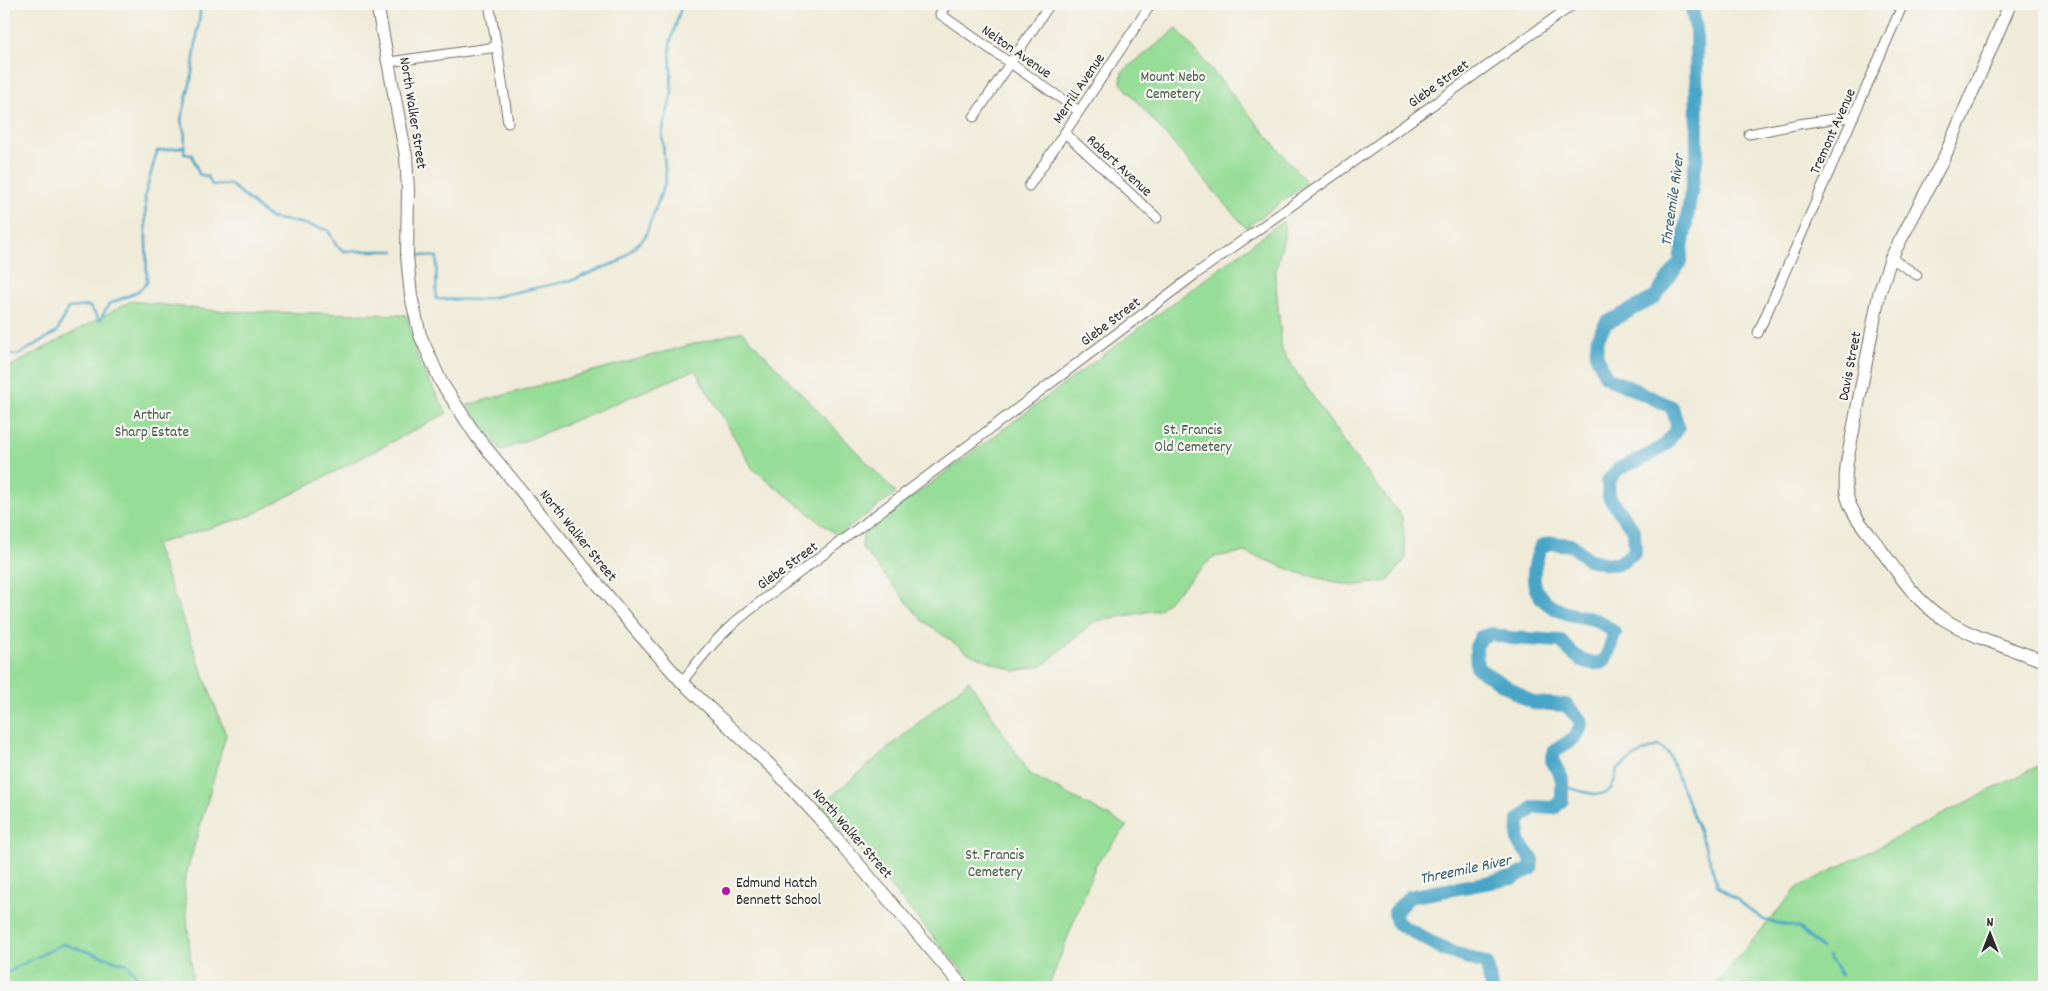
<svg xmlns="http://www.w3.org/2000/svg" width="2048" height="991" viewBox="0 0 2048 991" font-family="Dekko,sans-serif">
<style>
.green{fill:#96dd97;stroke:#608461}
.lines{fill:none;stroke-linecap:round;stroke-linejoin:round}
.stream{stroke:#49a5c7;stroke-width:2.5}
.river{stroke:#49a5c7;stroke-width:14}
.street-casing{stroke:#706e68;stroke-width:11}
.secondary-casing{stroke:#706e68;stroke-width:14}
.street{stroke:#fff;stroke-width:9}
.secondary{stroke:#fff;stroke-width:12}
.poi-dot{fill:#b5179e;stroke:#f6f6f2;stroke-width:2}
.labels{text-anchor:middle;stroke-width:4.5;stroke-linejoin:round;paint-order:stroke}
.street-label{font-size:15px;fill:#2b2b2b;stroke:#f6f6f2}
.park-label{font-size:15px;fill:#465846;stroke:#f6f6f2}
.poi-label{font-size:15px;fill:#2b2b2b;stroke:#f6f6f2;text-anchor:start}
.water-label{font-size:16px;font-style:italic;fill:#375c69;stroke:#f6f6f2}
</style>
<rect width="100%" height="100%" fill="#f6f6f2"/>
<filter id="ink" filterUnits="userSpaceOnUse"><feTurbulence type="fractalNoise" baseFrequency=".02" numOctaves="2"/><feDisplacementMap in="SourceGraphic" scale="10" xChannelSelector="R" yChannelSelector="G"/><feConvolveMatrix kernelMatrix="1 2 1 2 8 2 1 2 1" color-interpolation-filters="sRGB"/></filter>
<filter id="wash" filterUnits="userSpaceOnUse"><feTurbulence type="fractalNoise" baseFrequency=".0096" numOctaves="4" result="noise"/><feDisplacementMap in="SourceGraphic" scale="20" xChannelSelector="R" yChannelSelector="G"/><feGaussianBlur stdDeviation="1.12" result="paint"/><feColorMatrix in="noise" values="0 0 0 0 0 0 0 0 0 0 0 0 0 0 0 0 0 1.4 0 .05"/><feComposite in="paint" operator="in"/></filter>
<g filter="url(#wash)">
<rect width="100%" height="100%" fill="#f0ebd8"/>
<path class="green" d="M1177 29 1307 183 1246 228 1121 83 1122 72Z
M1283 221 1285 233 1275 274 1282 351 1349 450 1402 517 1406 558 1388 581 1352 586 1302 574 1245 552 1213 557 1159 610 1095 621 1042 666 1015 671 968 653 922 620 862 548 863 534Z
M131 301 217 311 406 315 420 365 447 413 250 516 155 544 226 735 184 882 193 987H4V370Z
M742 331 896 493 838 536 753 469 695 370 501 451 467 405Z
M969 680 1030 774 1127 826 1096 864 1050 983 1045 987H976L821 805Z
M2044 763V987H1713L1797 888Z"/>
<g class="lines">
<path class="stream" d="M200 4V14L191 80 181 120 185 135 184 154 192 155 199 174 208 177 212 185 230 184 270 218 300 223 328 230 336 245 344 251H394
M420 255 437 257 436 299 479 300 573 280 620 261 645 237 666 180 662 133 672 93 670 44 682 4
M4 354 18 355 57 332 68 308 89 306 100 320 109 304 137 292 147 283 145 195 157 151 184 147
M1562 786C1575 788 1603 802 1611 788 1614 783 1616 775 1617 769 1630 760 1644 749 1659 746L1669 754 1709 857 1717 885 1764 920 1799 928 1822 949
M1828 956 1841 975
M4 975 21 965 63 944 127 964 145 987"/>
<path class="river" d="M1491 987 1487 964 1445 950 1397 923 1395 912 1409 897 1512 878 1531 869 1532 859 1518 842 1519 820 1534 807 1554 808 1562 800V779L1552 760 1555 750C1569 742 1580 738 1581 721L1566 705 1533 703 1477 668 1476 647 1481 637 1491 634 1511 638 1561 641C1573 655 1584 667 1603 662 1610 653 1610 643 1615 633 1609 629 1603 623 1596 620 1586 617 1576 616 1566 613 1530 600 1528 578 1541 546L1551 543 1572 545 1588 559 1608 564H1618L1635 552 1634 531 1609 497 1608 481 1618 469 1648 456 1666 444 1678 427 1672 407 1606 377 1596 354 1598 337 1606 323 1654 298 1680 262 1697 154 1696 29 1691 4"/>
</g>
</g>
<g filter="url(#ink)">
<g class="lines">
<g class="street-casing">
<path id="street" d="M947 4 940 14 1079 111
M497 47 508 123
M389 62 497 47 489 4
M974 117 1050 4
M1065 133 1157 218
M1749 134 1799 124 1854 116
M1029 186 1151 4
M1891 258 1917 275
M1758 333 1903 4
M682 682C707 649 725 628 759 603L1197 273 1574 4"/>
</g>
<g class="secondary-casing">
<path id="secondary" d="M377 4 406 156 408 190 407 256 411 296 420 335 441 382 477 437 634 628 682 682 775 770 819 818 963 987
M2010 4 1944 158 1891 258 1879 294 1847 462C1846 473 1844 484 1847 496 1852 516 1867 531 1879 547 1898 573 1915 600 1942 618 1973 638 2010 648 2044 661"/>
</g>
<use href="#street" class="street"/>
<use href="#secondary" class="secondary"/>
</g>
</g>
<circle class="poi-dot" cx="726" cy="891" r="5"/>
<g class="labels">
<g class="street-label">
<text transform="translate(1017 51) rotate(35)" y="5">Nelton Avenue</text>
<text transform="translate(1438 83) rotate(-36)" y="5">Glebe Street</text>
<text transform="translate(1078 88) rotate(-56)" y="5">Merrill Avenue</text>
<text transform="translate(414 113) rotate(81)" y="5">North Walker Street</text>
<text transform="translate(1832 131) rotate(-66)" y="5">Tremont Avenue</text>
<text transform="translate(1120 165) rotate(43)" y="5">Robert Avenue</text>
<text transform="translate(1110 321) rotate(-37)" y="5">Glebe Street</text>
<text transform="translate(1849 366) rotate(-79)" y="5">Davis Street</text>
<text transform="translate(579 535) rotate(51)" y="5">North Walker Street</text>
<text transform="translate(787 565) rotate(-36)" y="5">Glebe Street</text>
<text transform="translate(853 833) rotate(49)" y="5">North Walker Street</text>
</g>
<g class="park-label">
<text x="1173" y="81">Mount Nebo<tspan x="1173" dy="17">Cemetery</tspan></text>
<text x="152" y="419">Arthur<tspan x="152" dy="17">Sharp Estate</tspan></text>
<text x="1193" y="434">St. Francis<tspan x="1193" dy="17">Old Cemetery</tspan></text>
<text x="995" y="859">St. Francis<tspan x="995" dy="17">Cemetery</tspan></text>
</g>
<g class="poi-label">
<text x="736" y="887">Edmund Hatch<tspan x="736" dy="17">Bennett School</tspan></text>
</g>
<g class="water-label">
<text transform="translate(1671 200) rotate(-82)" y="6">Threemile River</text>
<text transform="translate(1465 868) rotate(-12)" y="6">Threemile River</text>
</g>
</g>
<rect width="2048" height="991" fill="none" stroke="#f6f6f2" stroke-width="20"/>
<g transform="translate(1990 934)" stroke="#f6f6f2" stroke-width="4" paint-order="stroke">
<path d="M0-4L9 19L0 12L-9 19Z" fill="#2b2b2b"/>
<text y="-8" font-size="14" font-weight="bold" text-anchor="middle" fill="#2b2b2b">N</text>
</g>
</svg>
